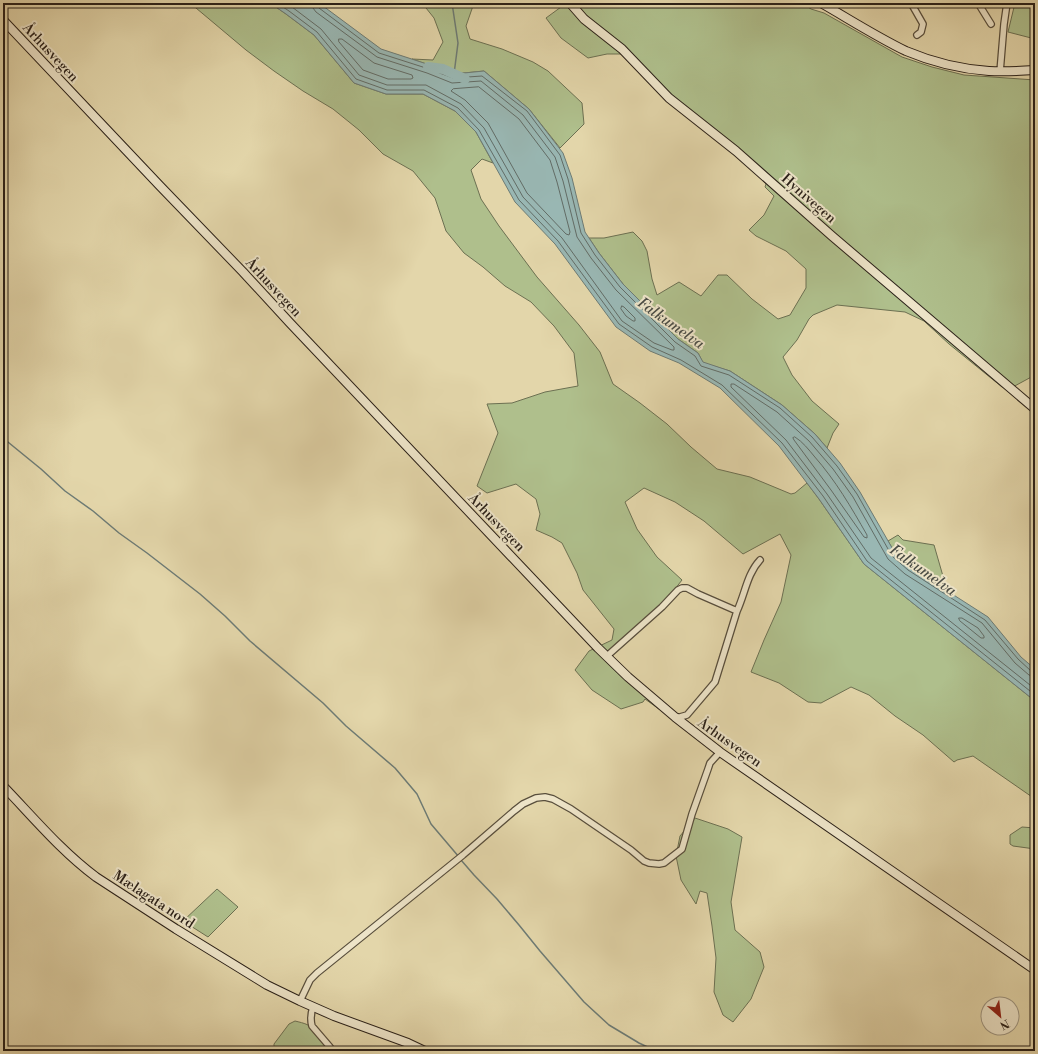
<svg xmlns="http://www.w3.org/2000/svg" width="1038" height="1054" viewBox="0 0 1038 1054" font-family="'Libre Bodoni',serif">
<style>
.green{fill:#afbf8c;stroke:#6c7052}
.water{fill:#99b7b3;stroke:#6d7b75}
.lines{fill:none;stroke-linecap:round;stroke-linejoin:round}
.shore{stroke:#626c66;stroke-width:1}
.stream{stroke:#6d7b75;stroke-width:1.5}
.river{stroke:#99b7b3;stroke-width:10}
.street-casing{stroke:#584e3c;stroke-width:8}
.secondary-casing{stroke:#2a2018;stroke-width:10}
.street{stroke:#ede4c8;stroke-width:5.5}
.secondary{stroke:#ede4c8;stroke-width:8}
.labels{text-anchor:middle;stroke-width:4;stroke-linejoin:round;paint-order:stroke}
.street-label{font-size:14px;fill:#2a2018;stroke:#ede4c8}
.water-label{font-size:15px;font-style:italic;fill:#4b4d46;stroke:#ede4c8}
</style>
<rect width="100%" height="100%" fill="#e3d6aa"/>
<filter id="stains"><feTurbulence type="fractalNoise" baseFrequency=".005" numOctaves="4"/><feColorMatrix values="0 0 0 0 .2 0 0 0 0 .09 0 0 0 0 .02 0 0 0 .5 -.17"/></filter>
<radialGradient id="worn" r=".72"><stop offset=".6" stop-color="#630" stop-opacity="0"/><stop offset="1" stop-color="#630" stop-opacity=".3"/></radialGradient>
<path class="green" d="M190 3H270L286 14 314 35 354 83 386 94H423L455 111 476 132 493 163 482 159 471 170 481 199 499 226 537 277 579 325 600 352 613 384 640 403 667 424 691 447 717 469 750 477 791 494 795 493 807 483 819 499 864 564 1035 701V799L973 756 957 760 954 762 923 735 895 716 869 695 851 687 821 703 808 702 779 683 751 672 764 640 781 602 791 555 780 534 743 554 704 521 675 502 644 488 625 502 637 529 657 557 682 580 664 603 612 647 613 648 606 653 731 761 645 699 643 702 621 709 592 690 575 670 589 651 612 640 614 629 583 590 577 573 562 543 552 537 536 530 540 514 536 499 516 484 487 493 477 486 498 433 487 404 512 403 545 392 578 386 574 353 554 326 531 302 505 286 483 267 464 253 446 231 435 198 413 171 383 154 359 130 333 109 303 91 274 71 246 50Z
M422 3H474L466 26 470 39 502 49 533 62 548 71 582 103 584 124 560 148 529 109 484 71 454 74 412 59 433 60 443 42 434 18Z
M571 3H802L811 9 824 13 902 57 932 67 964 75 1035 80V375L1011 388 1002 387 949 344 924 321 905 312 837 305 813 315 809 319 797 340 783 357 792 375 812 401 839 424 833 433 827 448 815 434 782 405 730 371 703 363 698 353 678 339 623 284 599 253 589 238H604L633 232 642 241 647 251 652 279 657 295 679 282 701 296 718 275H727L752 299 778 319 790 315 806 288V269L786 251 756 236 749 230 764 215 774 196 765 187 766 184 743 159 718 138 700 128 670 101 622 54H607L588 58 561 38 546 18 561 7Z
M1015 3H1035V39L1008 32Z
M898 535 903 540 934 545 947 590 910 567 895 553 888 541Z
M695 818 728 829 742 837 731 902 735 930 760 952 764 967 751 999 733 1022 723 1015 714 992 716 958 712 926 707 893 700 891 696 904 681 880 676 856 680 836Z
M1022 827 1035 828V849L1013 846 1010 844V835Z
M217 889 238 907 208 937 183 921Z
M295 1021C299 1022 304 1023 308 1025 315 1031 324 1043 330 1051H274V1044L289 1024Z"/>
<path class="water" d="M270 3H319L381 49 430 65 454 74 484 71 529 109 563 153 572 178 585 232 599 253 623 284 678 339 698 353 703 362 730 371 782 405 815 434 840 463 860 492 895 553 910 567 988 617 1021 657 1035 669V701L864 564 819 499 779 446 720 388 679 363 650 351 616 327 555 244 515 202 476 132 455 111 423 94H386L354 83 314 35 286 14Z"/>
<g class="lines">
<path class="shore" d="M277 3 289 11 317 32 356 79 387 90H424L458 108 479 130 519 200 558 241 619 324 652 347 681 360 722 385 782 443 823 496 867 561 1035 695
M285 3 292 7 321 29 359 75 387 85H426L461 104 484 128 523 197 562 238 622 321 654 343 672 350H674V347L616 290 591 258 577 237 563 181 555 157 523 115 481 81 452 83 427 73 377 57 316 12 313 8 312 3
M317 3 319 8 379 53 429 69 453 78 482 76 527 111 560 155 568 179 581 233 595 255 620 287 675 342 695 356 701 366 729 375 780 408 812 437 837 466 857 494 892 556 908 570 985 620 1018 659 1031 671 1035 672
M339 39H342L374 63 412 75 413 78 411 79H388L363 70 339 42Z
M479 87 519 119 550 160 557 182 570 232 569 235 566 234 527 193 488 123 465 100 451 91 453 89Z
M622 306 624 307 635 318V321H633L626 316 621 309Z
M795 437C803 442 809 450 814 456 836 481 851 507 867 535V538L864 537 831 490 794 440 793 438Z
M959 618H962L978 628 984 636V638H981L960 621Z
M1035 677 1029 675 1015 663 982 623 905 574 888 559 853 497 833 469 809 441 777 412 734 384H731V387L786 440 827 494 871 558 1035 689"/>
<path class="stream" d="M452 3 458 43 454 74
M3 438 41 469 65 491 93 511 119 533 147 553 200 594 225 616 250 641 323 703 346 726 395 768 417 794 431 824 459 857
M461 860 474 875 497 899 519 925 540 951 584 1002 609 1025 639 1043 656 1051"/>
<path class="river" d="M428 67 443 69 465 79"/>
<g class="street-casing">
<path id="street" d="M911 3 923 24 921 32 917 35
M978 3 991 24
M1000 72 1004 24 1007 3
M737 611C745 594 747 574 760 560
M607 656 662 607 678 590 682 588H687L698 594 737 611 715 682 687 715 680 717H675
M300 1001 310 980 317 973 463 855 514 811 523 804 536 798 545 797 553 799 571 809 631 850 644 861 649 863 659 864 664 863 682 849 692 814 708 769 710 763 720 752
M313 1007C311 1013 310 1019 312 1026L330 1047 332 1051"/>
</g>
<g class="secondary-casing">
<path id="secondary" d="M570 3 584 19 622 49 669 98 736 151 832 236 1035 409
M821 3C849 19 877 37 906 51 932 62 961 69 989 71 1004 72 1020 71 1035 70
M3 20 160 186 243 272 290 323 598 648 628 677 675 717 720 752 1035 970
M3 786C33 817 61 851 96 877L176 929 267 985 300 1001 334 1016 408 1043 425 1051"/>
</g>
<use href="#street" class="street"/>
<use href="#secondary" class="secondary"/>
</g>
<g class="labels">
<g class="street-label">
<text transform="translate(51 52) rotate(47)" y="5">Århusvegen</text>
<text transform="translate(809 198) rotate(41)" y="5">Hynivegen</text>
<text transform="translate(274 287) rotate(47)" y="5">Århusvegen</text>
<text transform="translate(497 522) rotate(46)" y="5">Århusvegen</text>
<text transform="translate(730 742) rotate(35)" y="5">Århusvegen</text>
<text transform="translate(154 899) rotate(33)" y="5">Mælagata nord</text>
</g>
<g class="water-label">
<text transform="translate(671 323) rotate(35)" y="5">Falkumelva</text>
<text transform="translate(923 570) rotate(35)" y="5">Falkumelva</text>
</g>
</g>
<rect width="1038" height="1054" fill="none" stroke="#e3d6aa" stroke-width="16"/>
<rect x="4" y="4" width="1030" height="1046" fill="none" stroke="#2a2018" stroke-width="2"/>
<rect x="8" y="8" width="1022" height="1038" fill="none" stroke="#2a2018"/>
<g transform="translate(1000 1016) rotate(152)"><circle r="19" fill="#ede4c8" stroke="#9f9682"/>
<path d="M0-3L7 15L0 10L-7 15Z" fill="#8f2418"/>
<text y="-6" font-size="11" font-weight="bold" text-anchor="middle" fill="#2a2018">N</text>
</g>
<rect width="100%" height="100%" filter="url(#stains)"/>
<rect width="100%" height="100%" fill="url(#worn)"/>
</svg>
